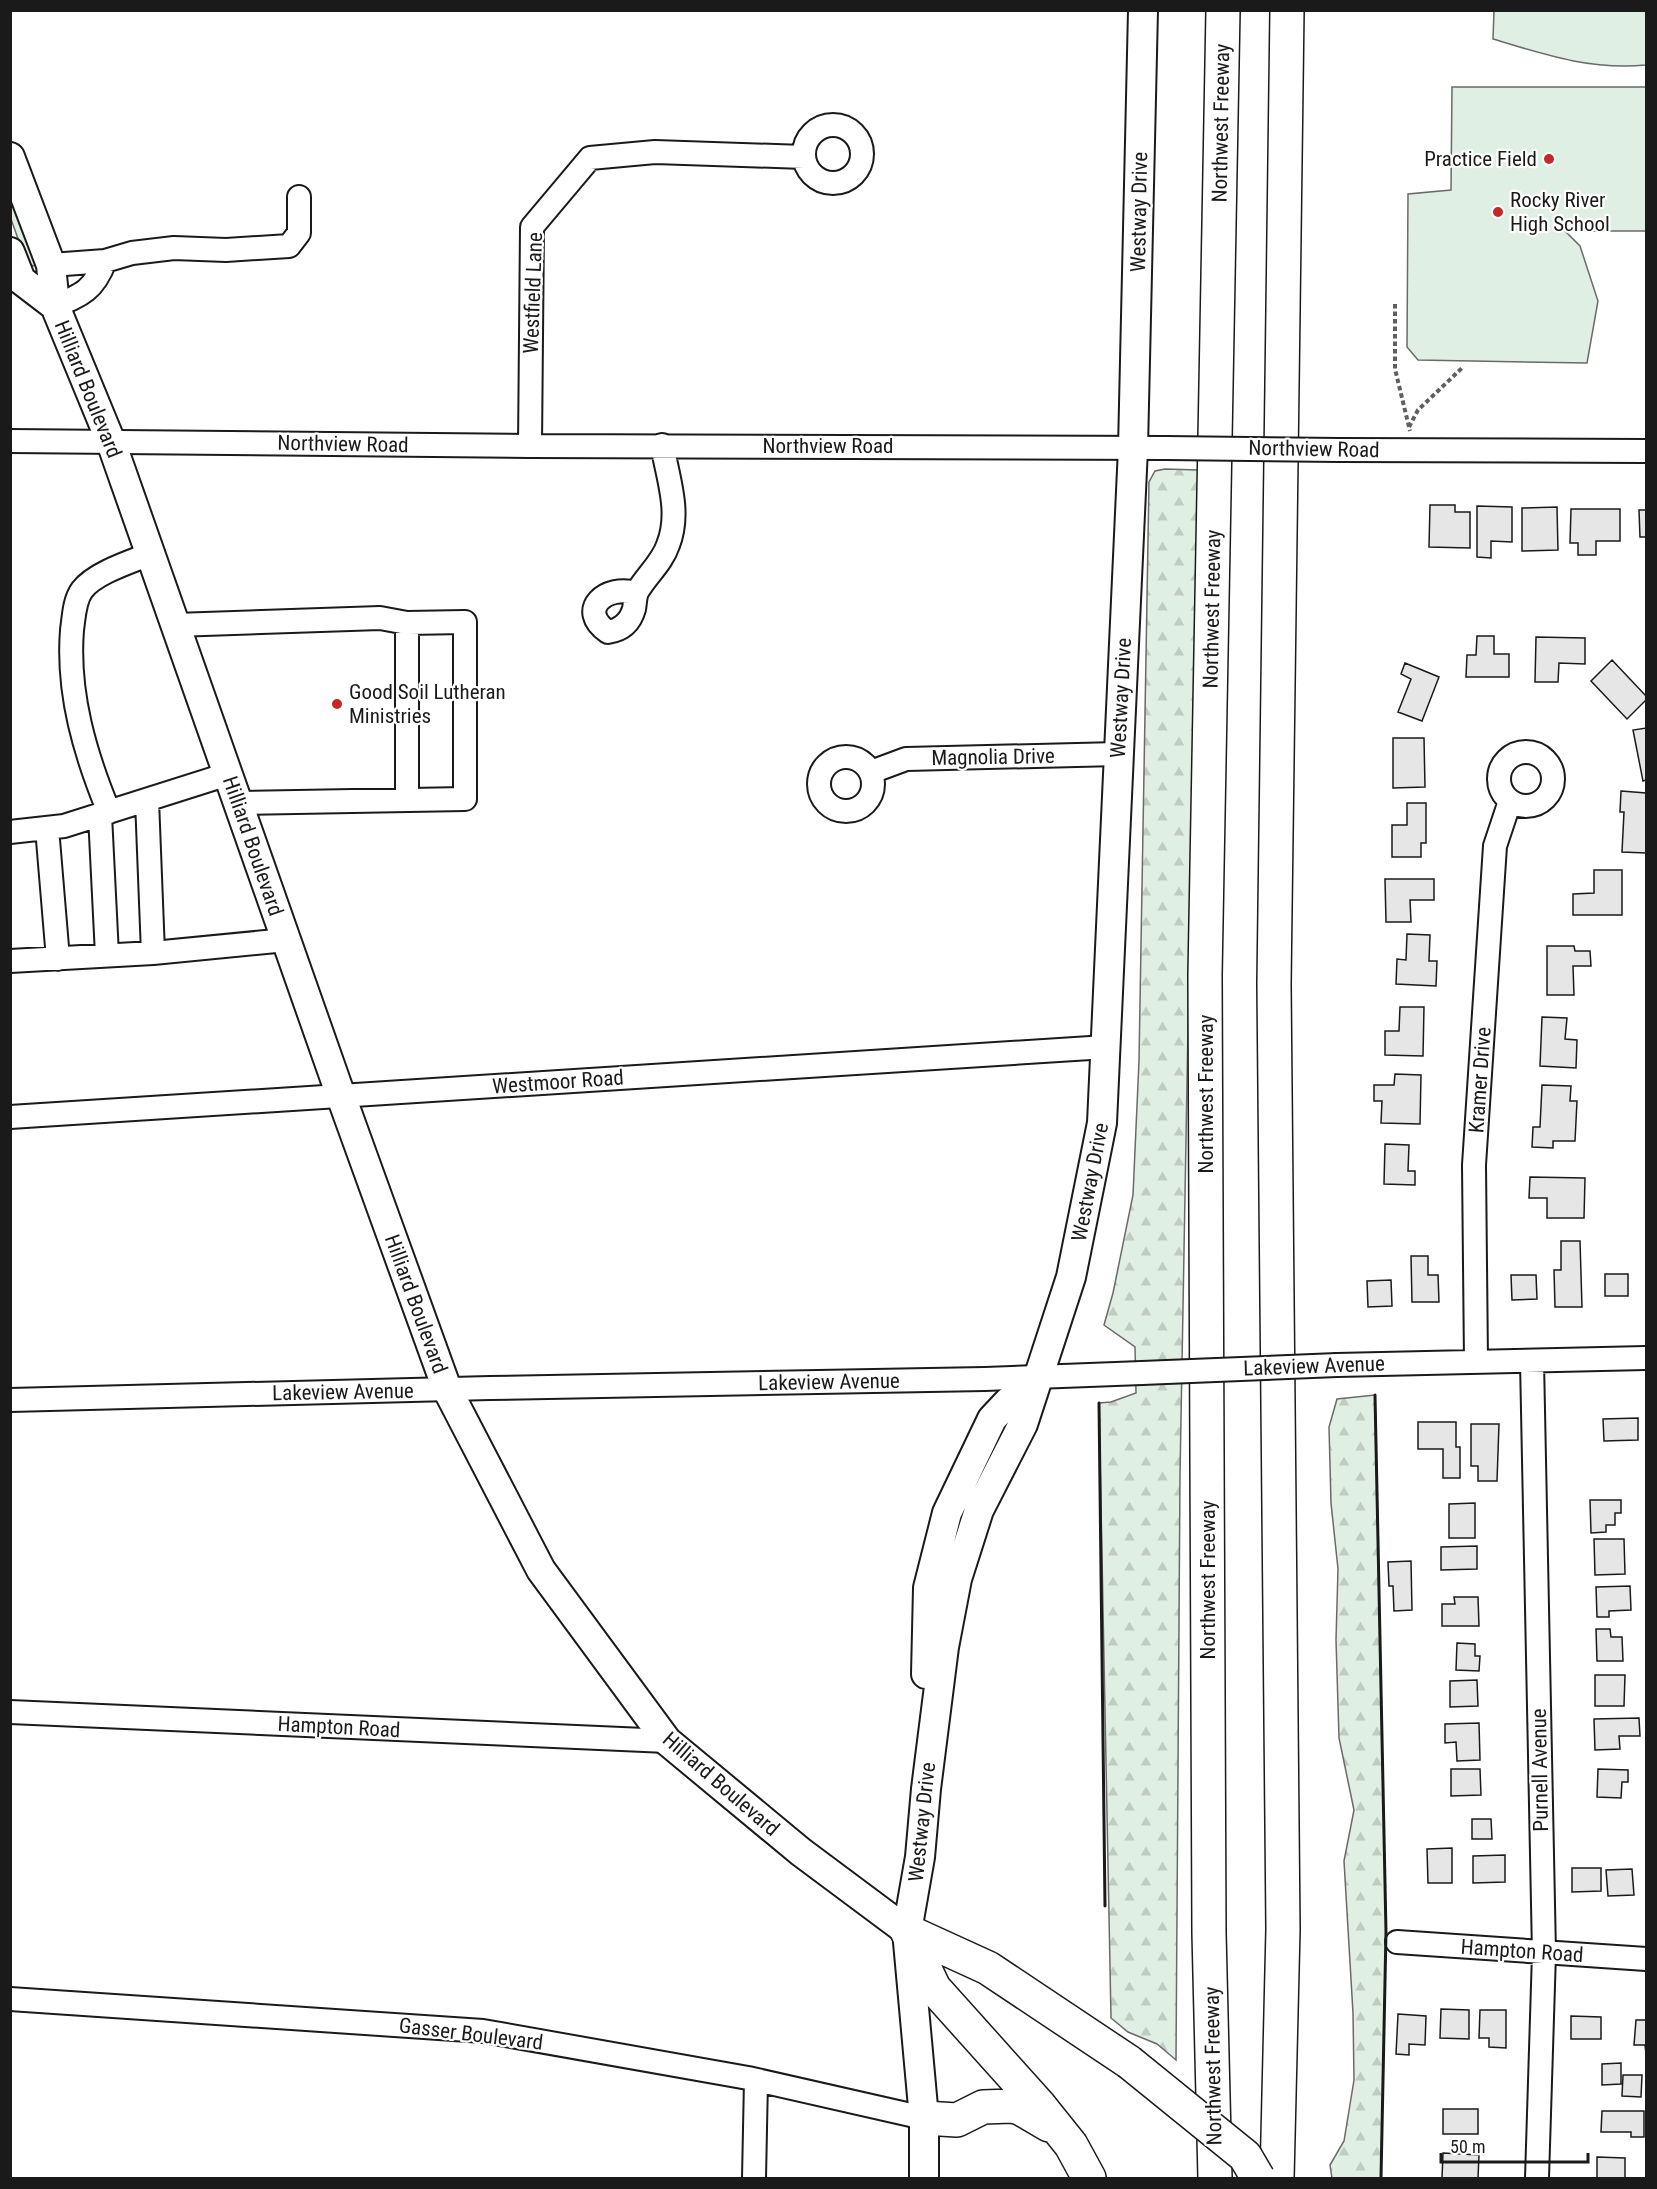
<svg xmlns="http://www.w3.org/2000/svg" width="1657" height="2189" viewBox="0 0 1657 2189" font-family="'Roboto Condensed',sans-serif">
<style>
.grass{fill:#e0efe3;stroke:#6a6a6a;stroke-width:1.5}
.forest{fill:url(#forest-firs);stroke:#6a6a6a;stroke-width:1.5}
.building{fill:#e6e6e6;stroke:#1a1a1a;stroke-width:1.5}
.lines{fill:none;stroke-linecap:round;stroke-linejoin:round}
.minor-casing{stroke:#1a1a1a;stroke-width:26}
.major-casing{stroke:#1a1a1a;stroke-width:32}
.highway-casing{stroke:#1a1a1a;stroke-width:36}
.path{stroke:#5f5f5f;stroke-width:4;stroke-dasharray:4.5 3;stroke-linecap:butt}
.minor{stroke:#fff;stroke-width:22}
.major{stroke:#fff;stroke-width:28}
.highway{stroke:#fff;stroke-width:33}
.minor-bridge-casing{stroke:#1a1a1a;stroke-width:26;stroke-linecap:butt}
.highway-bridge-casing{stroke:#1a1a1a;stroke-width:36;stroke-linecap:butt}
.minor-bridge{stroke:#fff;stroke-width:22}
.highway-bridge{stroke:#fff;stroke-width:33}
.wall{stroke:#1a1a1a;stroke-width:3}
.poi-dot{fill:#c62828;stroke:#fff;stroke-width:2}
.labels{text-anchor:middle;stroke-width:4.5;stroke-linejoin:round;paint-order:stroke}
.street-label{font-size:21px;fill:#1a1a1a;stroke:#fff}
.poi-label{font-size:21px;fill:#1a1a1a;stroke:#fff;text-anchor:start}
</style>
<defs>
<pattern id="forest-firs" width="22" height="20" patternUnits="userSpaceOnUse" patternTransform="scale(1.5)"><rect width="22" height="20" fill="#e0efe3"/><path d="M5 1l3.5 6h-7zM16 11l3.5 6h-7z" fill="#c0ccc2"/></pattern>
</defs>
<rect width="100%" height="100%" fill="#fff"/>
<path class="grass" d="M1494 11H1646V65C1590 70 1546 55 1493 39Z
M1452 87H1646V231H1565L1580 246 1598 301 1587 363 1418 360 1407 347 1408 194 1451 190Z
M10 190 36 263 34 266 27 264 11 219Z"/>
<path class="forest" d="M1165 469 1198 470 1180 1475 1176 2060 1157 2044 1128 2032 1111 2018 1099 1403 1111 1402 1136 1393 1135 1347 1104 1325 1113 1293 1133 1195 1139 1061 1149 482 1155 471Z
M1375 1395 1386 1932 1381 2178H1332L1330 2165 1344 2141 1354 2080 1353 2013 1344 1861 1354 1810 1339 1738 1336 1640 1338 1569 1331 1503 1329 1427 1337 1399Z"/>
<path class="building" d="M1430 505H1455V512H1470V548L1429 547Z
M1477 506 1512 507V542L1491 541V558L1477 557Z
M1557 507 1558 550 1522 551V508Z
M1571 509H1620V541H1596V555H1578V543H1570Z
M1639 510H1646V537H1640Z
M1477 636H1494V654H1509V677H1466L1467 655H1476Z
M1536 637 1585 638V664L1559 663 1558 682H1535Z
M1612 660 1646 696V700L1627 719 1591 681Z
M1405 663 1439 677 1422 721 1398 712 1411 679 1401 674Z
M1646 728V780L1643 781 1633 730Z
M1393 738H1424L1425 787 1393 788Z
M1621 791 1646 793V853L1622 852 1624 812H1620Z
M1407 803H1426V843H1421V857H1392V825H1407Z
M1594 870H1622V915H1573V894L1594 893Z
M1385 879H1434V900H1410L1411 922H1386Z
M1407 934 1430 935 1429 961H1437L1436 986 1396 984 1397 959 1406 960Z
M1547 946H1574L1575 951H1590L1591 966H1573L1574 995H1547Z
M1400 1007H1424L1423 1056 1385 1055V1031H1399Z
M1542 1017 1567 1018 1565 1039 1577 1040 1576 1068 1540 1066Z
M1395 1074 1421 1075 1420 1124 1381 1123 1382 1101H1374V1085H1394Z
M1542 1085 1571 1086 1570 1101H1577L1575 1141H1553V1148L1532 1147 1533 1127H1540Z
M1385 1144 1409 1145 1408 1171H1415V1185L1384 1184Z
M1530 1177 1585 1178 1584 1218H1547V1198H1529Z
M1561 1241H1580L1582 1307H1555L1554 1270H1561Z
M1411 1256H1428V1275H1438L1439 1302H1412Z
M1605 1274H1628V1296H1605Z
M1511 1275H1536L1537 1299 1512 1300Z
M1391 1280 1392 1306 1368 1307 1367 1281Z
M1638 1418V1440L1604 1441 1603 1419Z
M1418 1422H1456V1447H1460V1478H1443V1449H1418Z
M1471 1424H1499L1497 1481H1478V1466H1471Z
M1590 1500H1621V1513H1615V1525H1606V1532L1591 1533Z
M1475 1503V1538H1449V1504Z
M1594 1539H1624L1625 1574 1595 1575Z
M1477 1546V1569L1441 1570V1547Z
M1411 1561 1412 1610 1394 1611 1393 1586H1389L1388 1562Z
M1630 1586 1631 1610 1609 1611V1617H1597L1596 1587Z
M1454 1597H1478L1479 1626H1442V1604H1455Z
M1596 1629H1610L1611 1637H1622L1623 1661H1597Z
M1457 1643 1475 1644V1656H1480L1479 1671 1456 1670Z
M1595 1675H1625L1624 1706H1595Z
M1477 1680 1478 1706 1450 1707V1681Z
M1639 1718 1640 1736H1619L1620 1749 1595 1750 1594 1719Z
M1479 1723 1480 1760 1457 1761 1456 1742 1445 1743V1724Z
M1451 1769H1480L1481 1795 1451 1796Z
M1598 1769 1628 1770V1782H1622L1621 1798 1597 1797Z
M1472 1819H1491L1492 1839H1472Z
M1452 1848V1883H1428L1427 1849Z
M1505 1855V1882L1473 1883V1856Z
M1572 1868H1601V1891L1572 1892Z
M1632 1869 1634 1895 1608 1896 1606 1870Z
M1441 2009 1469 2010V2039L1440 2038Z
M1480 2010H1506V2048L1489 2047V2038H1479Z
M1398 2014 1426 2016 1425 2045 1409 2044V2055L1396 2054Z
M1571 2016 1601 2017V2039H1571Z
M1636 2020H1646V2054L1645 2045H1634Z
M1621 2063V2084L1602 2085V2064Z
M1623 2075H1642L1641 2097 1622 2096Z
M1443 2109H1478V2134H1443Z
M1602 2111H1644V2137H1631V2132H1601Z
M1443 2153 1479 2155 1478 2178H1442Z
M1597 2157 1625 2158V2178H1597Z"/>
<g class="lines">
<g class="minor-casing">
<path id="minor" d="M804 154a29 29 0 1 1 58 0a29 29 0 1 1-58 0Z
M51 265 105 261 132 253 174 248 226 250 289 246 299 233V197
M55 306C82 295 94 290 105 261
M10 441 530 446 1166 448
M530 446 532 227 590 158 655 152 804 157
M1339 450 1646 451
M636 593C606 584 576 610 608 632 621 630 630 623 634 609 635 604 635 597 637 592 646 576 662 563 668 545 681 513 668 478 662 445
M175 625 380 618 407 623
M1499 779a27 27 0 1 1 54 0a27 27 0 1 1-54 0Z
M819 784a27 27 0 1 1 54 0a27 27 0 1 1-54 0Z
M871 772 906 759 1118 754
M147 800 153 953
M237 803 465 799V622L407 623V800
M109 812C85 754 67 693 72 630 74 617 74 601 82 590 95 573 130 562 150 554
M100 815 107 955
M47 828 58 959
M10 832 64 826 228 774
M10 961 153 953 286 940
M10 1117 1106 1047
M1532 1361 1544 1953 1537 2178
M1476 1362 1474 1165 1495 846 1510 801
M1337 1365 1646 1358
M10 1400 490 1388 985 1379 1142 1373
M10 1712 667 1741
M1397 1942 1646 1959
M10 1999 483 2031 748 2078 924 2118
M754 2178 756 2080"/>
</g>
<g class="major-casing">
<path id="major" d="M10 157 51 265 55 306 111 442 341 1096 447 1389 541 1570 667 1741 801 1852 907 1931
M10 252 21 280 55 306
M926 1674 928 1588 947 1513 992 1419 1008 1402 1039 1378
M924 2178V2118L907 1931 920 1857 926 1789 944 1647 957 1579 979 1510 1023 1424 1071 1277 1102 1123 1133 448 1143 10"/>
</g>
<g class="highway-casing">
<path id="highway" d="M907 1931 934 1988 1039 2105 1071 2145 1089 2178
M907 1931 988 1968 1129 2062
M924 2118 957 2120 983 2107 1012 2106 1020 2108 1049 2125
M1215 2178 1209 1933 1205 975 1223 10
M1277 2178 1283 1929 1274 984 1287 10"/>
</g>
<path class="path" d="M1395 304V369L1410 431
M1409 427 1418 410 1462 368"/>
<use href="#minor" class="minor"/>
<use href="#major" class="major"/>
<use href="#highway" class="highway"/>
<g class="minor-bridge-casing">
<path id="minor-bridge" d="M1166 448 1339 450
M1142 1373 1337 1365"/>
</g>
<g class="highway-bridge-casing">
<path id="highway-bridge" d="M1129 2062 1245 2156 1258 2178"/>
</g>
<use href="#minor-bridge" class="minor-bridge"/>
<use href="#highway-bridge" class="highway-bridge"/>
<path class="wall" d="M1375 1395 1386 1932 1381 2178
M1099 1403 1105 1906"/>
</g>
<g class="poi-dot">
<circle cx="1549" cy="159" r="6"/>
<circle cx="1498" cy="212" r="6"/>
<circle cx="337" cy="704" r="6"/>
</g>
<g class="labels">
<g class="street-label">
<text transform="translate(1221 123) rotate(-89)" y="7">Northwest Freeway</text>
<text transform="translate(1139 212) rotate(-89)" y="7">Westway Drive</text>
<text transform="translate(533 293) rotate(-88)" y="7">Westfield Lane</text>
<text transform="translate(88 389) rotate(68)" y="7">Hilliard Boulevard</text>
<text transform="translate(343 444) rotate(1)" y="7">Northview Road</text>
<text x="828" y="453">Northview Road</text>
<text transform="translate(1314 449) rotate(1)" y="7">Northview Road</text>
<text transform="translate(1212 609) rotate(-89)" y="7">Northwest Freeway</text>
<text transform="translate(1121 698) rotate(-87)" y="7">Westway Drive</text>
<text transform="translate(993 757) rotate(-1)" y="7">Magnolia Drive</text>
<text transform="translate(253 846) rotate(71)" y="7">Hilliard Boulevard</text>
<text transform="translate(1480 1080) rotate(-86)" y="7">Kramer Drive</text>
<text transform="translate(558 1082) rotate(-4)" y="7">Westmoor Road</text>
<text transform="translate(1206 1094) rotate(-90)" y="7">Northwest Freeway</text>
<text transform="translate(1090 1182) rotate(-79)" y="7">Westway Drive</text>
<text transform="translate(416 1304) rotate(70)" y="7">Hilliard Boulevard</text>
<text transform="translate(1314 1366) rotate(-2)" y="7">Lakeview Avenue</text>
<text transform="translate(829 1382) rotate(-1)" y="7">Lakeview Avenue</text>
<text transform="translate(343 1392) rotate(-1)" y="7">Lakeview Avenue</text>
<text transform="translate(1208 1580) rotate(-90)" y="7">Northwest Freeway</text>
<text transform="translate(339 1727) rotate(3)" y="7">Hampton Road</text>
<text transform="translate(1540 1770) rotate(-91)" y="7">Purnell Avenue</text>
<text transform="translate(721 1784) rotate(41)" y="7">Hilliard Boulevard</text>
<text transform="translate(922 1822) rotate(-84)" y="7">Westway Drive</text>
<text transform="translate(1522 1951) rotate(4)" y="7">Hampton Road</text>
<text transform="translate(471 2034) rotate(7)" y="7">Gasser Boulevard</text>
<text transform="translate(1213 2066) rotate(-91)" y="7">Northwest Freeway</text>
</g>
<g class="poi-label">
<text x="1537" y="166" text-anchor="end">Practice Field</text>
<text x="1510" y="207">Rocky River<tspan x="1510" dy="24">High School</tspan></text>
<text x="349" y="699">Good Soil Lutheran<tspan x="349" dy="24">Ministries</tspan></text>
</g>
</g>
<rect width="1657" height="2189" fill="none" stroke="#1a1a1a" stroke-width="24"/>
<path d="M1441 2153v9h147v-9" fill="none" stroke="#1a1a1a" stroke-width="3"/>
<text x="1450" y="2153" font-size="18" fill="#1a1a1a" stroke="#ffffff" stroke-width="4.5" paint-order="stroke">50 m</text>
</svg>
